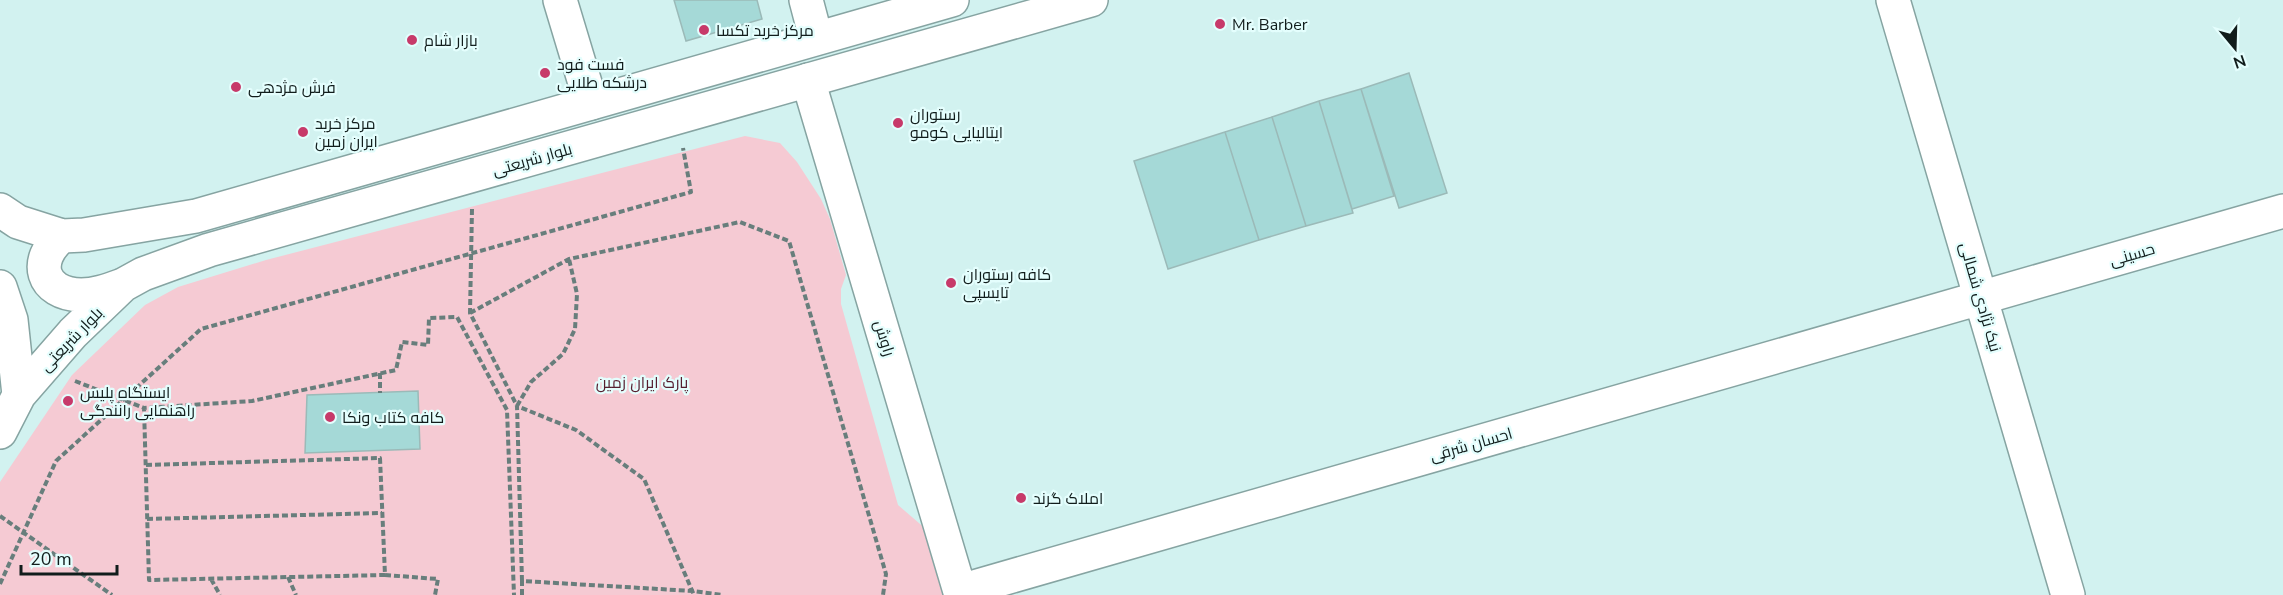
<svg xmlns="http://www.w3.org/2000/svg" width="2283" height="595" viewBox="0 0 2283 595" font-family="'Nunito Sans',Cairo,sans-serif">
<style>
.green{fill:#f5cad3}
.building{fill:#a5d9d7;stroke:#9bbab8;stroke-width:1.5}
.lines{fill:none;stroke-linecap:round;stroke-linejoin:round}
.minor-casing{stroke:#86a4a2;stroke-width:36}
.major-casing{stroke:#86a4a2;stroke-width:36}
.path{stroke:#687e7c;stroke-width:4;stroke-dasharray:6 3;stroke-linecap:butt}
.minor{stroke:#fff;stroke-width:33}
.major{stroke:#fff;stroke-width:33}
.poi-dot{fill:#c73a6a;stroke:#e4fefd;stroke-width:2}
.labels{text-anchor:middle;stroke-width:4.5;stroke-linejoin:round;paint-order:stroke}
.poi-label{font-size:16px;fill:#111d1c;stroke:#e4fefd;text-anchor:start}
.street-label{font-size:16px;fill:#111d1c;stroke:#e4fefd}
.park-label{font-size:16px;fill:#561e2f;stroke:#e4fefd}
</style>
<rect width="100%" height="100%" fill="#d2f2f0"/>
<path class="green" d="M745 136 780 143 797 162 821 199 830 219 846 275 841 289V304L898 505 941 542 953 595H0V482L72 375 145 305 178 287 266 260Z"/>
<path class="building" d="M674 0H757L762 19 686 41Z
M674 0H757L762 19 686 41Z
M1409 73 1447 193 1399 208 1361 89Z
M1361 89 1394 196 1352 209 1319 101Z
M1319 101 1353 213 1306 226 1272 117Z
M1272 117 1306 226 1259 240 1225 132Z
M1225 132 1259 240 1168 269 1134 161Z
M418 391 420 449 305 453 307 395Z"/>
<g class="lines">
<g class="minor-casing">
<path id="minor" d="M560 0 591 103
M806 0 816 38
M1893 0 2068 595
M808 80 961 595
M960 591 2283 211"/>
</g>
<g class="major-casing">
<path id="major" d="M0 210 18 222 62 236 84 235 196 216 952 0
M62 236C32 260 41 294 81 295 96 295 109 290 123 285
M0 287 11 320 19 395 0 432
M19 395 73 333 123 285 143 274 209 250 1091 0"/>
</g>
<path class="path" d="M472 209 470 313 517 406
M470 313 569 259 740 222 789 241 886 574 883 595
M380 373V393
M75 381 144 408
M517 406 531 382 563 354 575 329 577 294 569 259
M146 465 380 458 385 575 149 580 144 408 252 401 396 370 402 342 428 345 429 318 457 317 507 410 514 595
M0 516 112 595
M147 519 382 513
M385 575 438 579 435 595
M288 577 296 595
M211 579 220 595
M522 581 517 406 576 430 644 479 694 595
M0 584 56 461 201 329 691 192 683 148
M522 595V581L693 591 722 595"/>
<use href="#minor" class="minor"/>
<use href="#major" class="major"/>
</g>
<g class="poi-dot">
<circle cx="1220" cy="24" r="6"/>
<circle cx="704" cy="30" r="6"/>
<circle cx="412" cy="40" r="6"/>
<circle cx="545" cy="73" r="6"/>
<circle cx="236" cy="87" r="6"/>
<circle cx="898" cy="123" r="6"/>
<circle cx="303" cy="132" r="6"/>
<circle cx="951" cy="283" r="6"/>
<circle cx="68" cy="401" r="6"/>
<circle cx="330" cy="417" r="6"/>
<circle cx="1021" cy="498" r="6"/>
</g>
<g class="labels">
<g class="poi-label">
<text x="1232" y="30">Mr. Barber</text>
<text x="716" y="36">مرکز خرید تکسا</text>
<text x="424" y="46">بازار شام</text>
<text x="557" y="70">فست فود<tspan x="557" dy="18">درشکه طلایی</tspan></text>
<text x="248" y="93">فرش مژدهی</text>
<text x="910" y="120">رستوران<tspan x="910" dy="18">ایتالیایی کومو</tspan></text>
<text x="315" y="129">مرکز خرید<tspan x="315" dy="18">ایران زمین</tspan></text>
<text x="963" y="280">کافه رستوران<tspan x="963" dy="18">تایسپی</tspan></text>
<text x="80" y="398">ایستگاه پلیس<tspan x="80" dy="18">راهنمایی رانندگی</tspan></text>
<text x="342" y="423">کافه کتاب ونکا</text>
<text x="1033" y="504">املاک گرند</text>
</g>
<g class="street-label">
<text transform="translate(532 159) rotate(-16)" y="6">بلوار شریعتی</text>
<text transform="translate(2132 254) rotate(-16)" y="6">حسینی</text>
<text transform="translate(1981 297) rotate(74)" y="6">نیک نژادی شمالی</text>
<text transform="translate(885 338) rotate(73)" y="6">راوش</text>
<text transform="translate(71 339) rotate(-46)" y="6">بلوار شریعتی</text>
<text transform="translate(1471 444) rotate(-16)" y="6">احسان شرقی</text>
</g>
<g class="park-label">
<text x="642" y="388">پارک ایران زمین</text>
</g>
</g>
<g transform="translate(2235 48) rotate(161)" stroke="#e4fefd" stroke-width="4.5" paint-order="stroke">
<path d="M0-4.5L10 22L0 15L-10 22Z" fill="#111d1c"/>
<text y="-9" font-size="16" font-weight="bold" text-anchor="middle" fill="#111d1c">N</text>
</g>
<path d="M21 565v9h96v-9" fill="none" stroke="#111d1c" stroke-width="3"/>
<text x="30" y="565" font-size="18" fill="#111d1c" stroke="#e4fefd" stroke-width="4.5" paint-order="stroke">20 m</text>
</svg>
